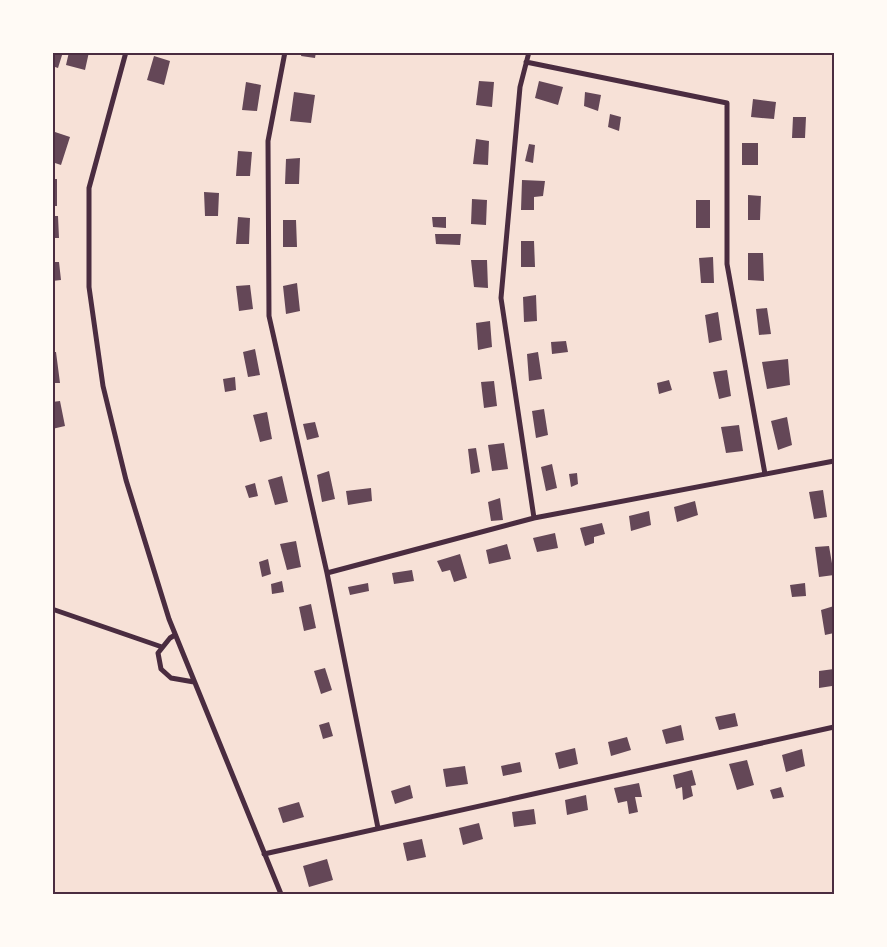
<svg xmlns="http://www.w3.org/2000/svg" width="887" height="947" viewBox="0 0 887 947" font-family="'PT Sans',sans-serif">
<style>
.building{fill:#644757}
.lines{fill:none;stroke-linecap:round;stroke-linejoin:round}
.minor{stroke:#4a2c40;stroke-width:5}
.neatline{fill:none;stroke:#4a2c40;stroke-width:2}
</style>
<rect width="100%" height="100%" fill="#f7e1d7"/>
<path class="building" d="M52 52H63L58 68 52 66Z
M69 52H89L85 70 66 65Z
M302 52H316L315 58 301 56Z
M154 56 170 61 164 85 147 80Z
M479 81 494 82 492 107 476 105Z
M539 81 563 87 558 105 535 98Z
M246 82 261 85 257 111 242 110Z
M294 92 315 95 311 123 290 121Z
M585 92 601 95 598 111 584 106Z
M753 99 776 102 774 119 751 117Z
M610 114 621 117 619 131 608 127Z
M793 117H806L805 138H792Z
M52 131 70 137 61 165 52 162Z
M476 139 489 141 488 165 473 164Z
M742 143H758V165H742Z
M529 144 535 145 533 163 525 161Z
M238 151 252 152 250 176H236Z
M300 158 299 184H285L286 159Z
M52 179H57V206H52Z
M522 180 545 181 543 196 534 197V210H521Z
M204 192 219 193 218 216H205Z
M748 195 761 196 760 220H748Z
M472 199 487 200 486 225 471 224Z
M696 200H710V228H696Z
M52 216H58L59 238H52Z
M238 217 250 218 249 244H236Z
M432 217H446V228L433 227Z
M283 220H296L297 247H283Z
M435 234H461L460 245 436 244Z
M521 241H534L535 267H521Z
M748 253H763L764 281 748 280Z
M713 257 714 283H701L699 258Z
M471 260H487L488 288 474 287Z
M52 262H59L61 280 52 281Z
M297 283 300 311 286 314 283 286Z
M250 285 253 309 239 311 236 286Z
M536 295 537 321 524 322 523 297Z
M767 308 771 334 759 335 756 309Z
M718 312 722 340 709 343 705 315Z
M490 321 492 347 478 350 476 323Z
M566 341 568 352 552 354 551 342Z
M255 349 260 375 248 377 243 352Z
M52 352H56L60 383H52Z
M538 352 542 379 529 381 527 354Z
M788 359 790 385 767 389 762 362Z
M727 370 731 396 719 399 713 372Z
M235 377 236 390 225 392 223 379Z
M669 380 672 390 659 394 657 383Z
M494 381 497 406 484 408 481 382Z
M60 401 65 426 52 429V402Z
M544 409 548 435 536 438 532 411Z
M267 412 272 439 260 442 253 415Z
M787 417 792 445 778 450 771 421Z
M315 422 319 437 307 440 303 424Z
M739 425 743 451 726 453 721 427Z
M504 443 508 469 492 471 488 445Z
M476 448 480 472 471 474 468 449Z
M552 464 557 488 546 491 541 467Z
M329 471 335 499 322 502 317 475Z
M577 473 578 484 571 487 569 474Z
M282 476 288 502 275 505 268 480Z
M255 483 258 496 249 498 245 486Z
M371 488 372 501 348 505 346 491Z
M823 490 827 517 814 519 809 492Z
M500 498 503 520 491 521 488 502Z
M695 501 698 515 677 522 674 507Z
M649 511 651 525 631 531 629 516Z
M602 523 605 534 594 537V543L585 546 580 528Z
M555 533 558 548 537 552 533 538Z
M296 541 301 567 287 570 280 544Z
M507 544 511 559 489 564 486 550Z
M829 546 834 575 819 577 815 547Z
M460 554 467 578 454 582 450 570 442 572 437 561Z
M268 559 271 574 262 577 259 562Z
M412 570 414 581 394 584 392 573Z
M282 581 284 592 272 594 271 584Z
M368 583 369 591 350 595 348 587Z
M805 583 806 596 792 597 790 585Z
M311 604 316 628 304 631 299 607Z
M834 606V633L825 635 821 610Z
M325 668 332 690 321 694 314 671Z
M834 669V698H833L832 686 819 688V671Z
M735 713 738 726 719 730 715 717Z
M329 722 333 736 323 739 319 725Z
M681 725 684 740 666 744 662 730Z
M627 737 631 750 611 756 608 742Z
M575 748 578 764 559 769 555 753Z
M802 749 805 766 786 772 782 755Z
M747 760 754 785 737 790 729 764Z
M520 762 522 772 503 776 501 766Z
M465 766 468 784 446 787 443 769Z
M692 770 696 785 691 786 693 796 683 800 682 787 676 789 673 775Z
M639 783 642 797H635L638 812 629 814 627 801 618 803 614 788Z
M410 785 413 798 395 804 391 791Z
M781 787 784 797 773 799 770 790Z
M586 795 588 810 567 815 565 800Z
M299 802 304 817 283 823 278 808Z
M534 809 536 824 514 827 512 812Z
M479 823 483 839 463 845 459 828Z
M422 839 426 857 407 861 403 843Z
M327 859 333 880 309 887 303 866Z"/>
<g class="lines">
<path class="minor" d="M126 52 89 188V287L103 386 126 480 169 619 281 894
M285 52 268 141 269 316 327 573 378 828
M529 52 520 87 501 298 534 518
M526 62 727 103V264L765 474
M327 573 534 518 834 461
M52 609 162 647
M175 635 170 638 158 653 161 669 171 678 194 682
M264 854 834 727"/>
</g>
<rect width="887" height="947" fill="none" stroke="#fffaf5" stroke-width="108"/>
<rect x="54" y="54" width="779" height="839" class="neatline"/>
</svg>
